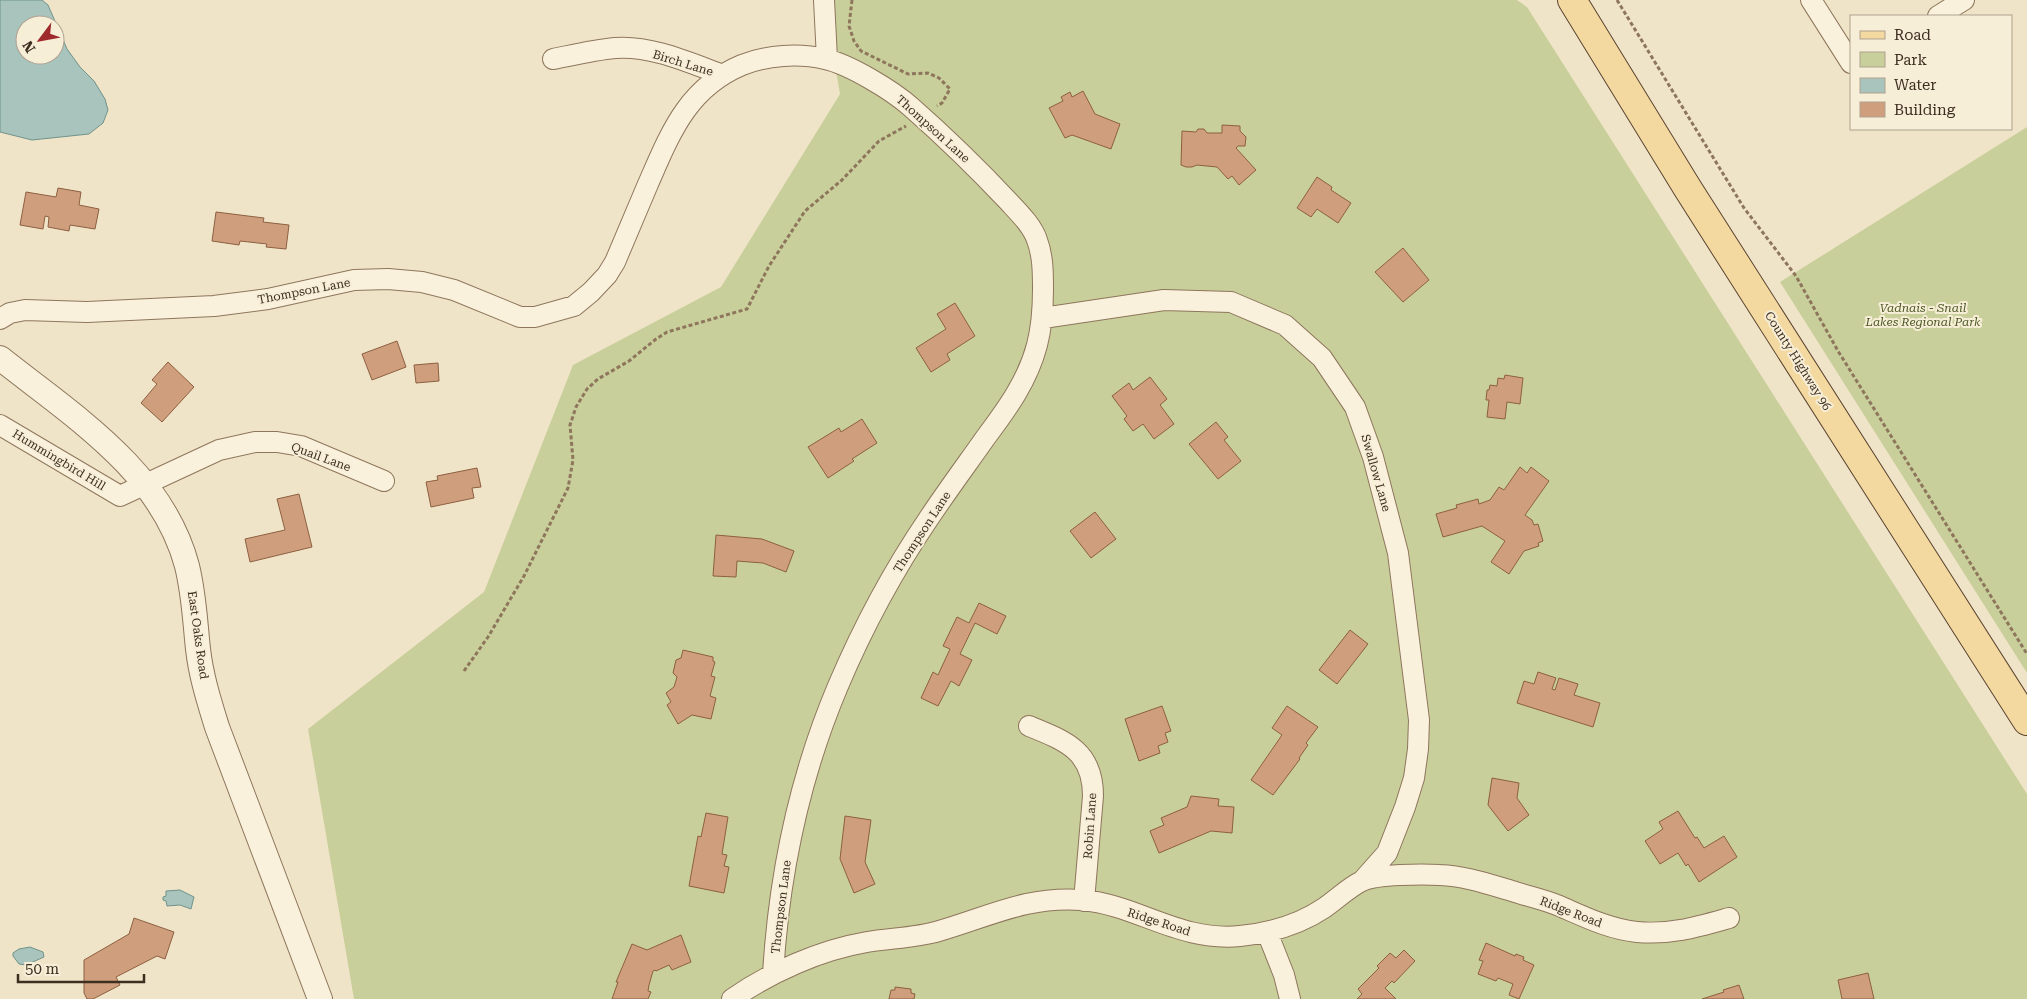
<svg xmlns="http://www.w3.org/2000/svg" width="2027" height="999" viewBox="0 0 2027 999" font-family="'Roboto Serif',serif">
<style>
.green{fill:#c9cf9b}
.water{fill:#a9c4bc;stroke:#6f938a;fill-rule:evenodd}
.building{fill:#cf9f7d;stroke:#8d5f41}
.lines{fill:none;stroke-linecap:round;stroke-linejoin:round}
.minor-casing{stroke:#8d765c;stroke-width:22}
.tertiary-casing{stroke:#8d765c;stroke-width:26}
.primary-casing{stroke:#5b4430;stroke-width:30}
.path{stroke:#8d765c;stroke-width:3;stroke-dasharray:4 2.5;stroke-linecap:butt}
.minor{stroke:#faf1dc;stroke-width:20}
.tertiary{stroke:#faf1dc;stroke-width:24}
.primary{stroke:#f3d9a0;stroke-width:28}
.labels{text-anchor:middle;stroke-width:4;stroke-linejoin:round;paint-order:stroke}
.street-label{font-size:12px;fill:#3d2e20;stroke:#f7eed8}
.park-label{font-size:12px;font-style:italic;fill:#4d5a26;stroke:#f7eed8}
</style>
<rect width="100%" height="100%" fill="#f0e4c8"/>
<path class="green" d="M824 0H1517L1527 7 2027 794V999H354L308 729 484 592 573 365 721 287 840 94Z
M2027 127V673L1780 282Z"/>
<path class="water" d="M0 0H42L48 5 67 49 80 67 94 81 105 99 108 110 103 123 89 134 32 140 0 132ZM25 25H55V55H25Z
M180 890 194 897 191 909 180 905 167 906 166 901 163 900V897L166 896V891Z
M30 947 43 952 44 957 26 965 19 964 13 956V953L19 949Z"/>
<path class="building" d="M1083 91 1095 114 1120 124 1111 149 1072 135 1065 138 1049 108 1063 101 1061 97 1070 92 1072 97Z
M1222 125 1240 126V131L1246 137 1245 146H1238L1236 148 1256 170 1239 185 1232 176 1228 179 1217 167 1197 165 1192 167H1186L1181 165 1182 131 1196 132 1198 129H1204L1207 133H1222Z
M1317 177 1332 187 1331 190 1351 203 1338 223 1317 209 1311 217 1297 208Z
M58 188 81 192 79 205 99 209 95 229 70 225 69 231 48 227 49 217 45 216 43 229 20 225 26 192 56 197Z
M216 212 264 218 263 222 289 225 286 249 266 247 267 244 240 241 239 245 212 241Z
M1403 248 1429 280 1403 302 1375 272Z
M955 303 975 336 947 354 950 360 931 372 916 348 946 329 937 314Z
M397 341 406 367 372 380 362 354Z
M168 362 194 387 162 422 141 403 157 384 152 380Z
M438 363 439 381 416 383 414 365Z
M1505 375 1523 378 1520 404 1507 402 1505 419 1487 417 1489 400H1486L1487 390H1489L1490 385 1497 386 1498 378 1504 379Z
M1150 377 1167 399 1160 405 1174 424 1154 439 1143 424 1133 431 1124 419 1127 416 1112 396 1129 383 1133 390Z
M862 419 877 443 852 459 854 461 828 478 808 447 839 428 841 432Z
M1216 422 1228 437 1224 440 1241 461 1218 479 1189 444Z
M1520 467 1527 473 1531 467 1549 481 1525 515 1532 520 1534 525 1538 524 1543 541 1538 543 1539 546 1524 551 1509 574 1491 562 1505 541 1482 526 1443 537 1436 514 1457 508 1456 505 1478 499 1479 504 1490 500 1499 487 1504 490Z
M477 468 481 487 472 488 474 498 431 507 426 482 438 480 437 476Z
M299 494 312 547 250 562 245 539 285 530 277 499Z
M1095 512 1116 539 1091 558 1070 531Z
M716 535 762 539 794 551 786 572 763 563 737 561 736 577 713 576Z
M979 603 1006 616 997 634 975 623 960 654 972 660 959 686 951 681 938 706 921 698 933 672 938 675 950 649 943 646 957 617 969 623Z
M1350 630 1368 644 1337 684 1319 670Z
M683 650 713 657V661L715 662 711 676 715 677 710 696 716 698 711 719 692 715 678 724 667 705 671 702 666 693 674 687 677 677 673 673 676 660 681 658Z
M1538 672 1556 678 1552 689 1555 690 1559 678 1578 684 1574 695 1600 703 1593 727 1517 703 1524 681 1534 684Z
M1162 706 1171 731 1165 733 1168 742 1158 746 1160 753 1139 761 1125 719Z
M1287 706 1318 727 1306 743 1308 745 1299 758 1300 759 1273 795 1251 780 1282 735 1272 728Z
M1492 778 1519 783 1517 798 1529 815 1508 831 1488 805Z
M1191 796 1219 799 1218 806 1234 807 1232 833 1211 831 1159 853 1150 831 1164 825 1161 818 1187 807Z
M1678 811 1695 838 1697 837 1704 848 1724 836 1737 857 1699 882 1688 864 1686 866 1678 853 1660 864 1645 841 1663 829 1659 822Z
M706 813 728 817 722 854 727 855 724 866 729 867 724 893 689 886 698 836 701 837Z
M845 816 871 820 865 862 875 884 854 893 840 859Z
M134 918 174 932 165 959 157 956 116 977 120 985 93 999H87L84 993V960L129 934Z
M681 935 691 962 672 970 669 965 656 971 655 970 653 971 649 985 648 991 651 992 648 999H612L618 982H616L632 944 647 950Z
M1486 943 1515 956 1516 954 1524 957 1523 960 1534 965 1519 999 1509 995 1513 984 1498 978 1496 981 1478 974 1483 961 1479 960Z
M1404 950 1415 961 1394 983 1392 981 1385 988 1396 999H1357L1362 994 1358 989 1379 968 1377 966 1390 953 1396 958Z
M1868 973 1874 999H1842L1838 980Z
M1739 985 1744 999H1702L1724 992 1723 990Z
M895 987 911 989V993L915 994 914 999H889L891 990H895Z"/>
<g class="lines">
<g class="minor-casing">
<path id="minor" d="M824 0 827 59
M1811 0 1851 63
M1938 16 1964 0
M553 59C573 55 594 50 615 48 651 45 690 63 723 75
M1043 318 1164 300 1231 302 1285 325 1322 358 1355 407 1373 457 1398 553 1419 720 1418 749 1414 778 1405 807 1387 853 1363 880
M0 319 10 313 25 310 87 312 214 306 268 299 354 280 388 279 422 282 454 290 520 317H535L574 306 591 292 607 275 615 262C626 236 637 210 648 184 670 134 687 88 742 65 767 55 799 53 825 59 849 64 893 91 911 107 945 137 977 168 1008 201 1018 212 1032 225 1037 240 1043 256 1043 273 1043 289 1043 308 1042 326 1037 345 1028 380 1007 409 986 437 967 464 947 491 929 518 893 571 863 627 838 686 799 778 779 875 773 974
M0 425 120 496 219 450 255 442H277L301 446 384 481
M1029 726C1066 741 1093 751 1093 796L1084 901
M1267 932 1284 975 1290 999
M732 999C771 972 820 950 867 942 890 938 916 938 939 931 991 916 1026 896 1082 900 1138 905 1179 942 1240 936 1269 933 1299 925 1324 908 1336 900 1349 887 1362 881 1376 874 1424 874 1440 875 1465 876 1488 884 1512 891 1527 896 1542 899 1557 905 1583 916 1608 929 1637 932 1671 935 1697 927 1729 918"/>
</g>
<g class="tertiary-casing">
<path id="tertiary" d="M0 358C73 416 162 471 187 566 194 594 195 621 198 649 201 676 209 701 217 727L320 999"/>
</g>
<g class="primary-casing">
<path id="primary" d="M1572 0 1688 189 2027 721"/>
</g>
<path class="path" d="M852 0 849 26 854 41 861 51 908 74 928 73 939 78 950 89 942 103 937 106
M1617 0 1744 208 1796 276 1838 351 2027 654
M464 671 488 637 524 576 568 488 573 460 570 425 576 407 587 389 598 379 629 361 656 339 667 332 747 309 769 266 805 211 842 180 879 141 906 126"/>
<use href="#minor" class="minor"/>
<use href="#tertiary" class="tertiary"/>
<use href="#primary" class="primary"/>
</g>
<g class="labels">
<g class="street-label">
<text transform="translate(683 63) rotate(17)" y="4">Birch Lane</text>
<text transform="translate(933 129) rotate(42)" y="4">Thompson Lane</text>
<text transform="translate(304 291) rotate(-11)" y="4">Thompson Lane</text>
<text transform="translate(1798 361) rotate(58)" y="4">County Highway 96</text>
<text transform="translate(321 457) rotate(20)" y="4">Quail Lane</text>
<text transform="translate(59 460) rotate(31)" y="4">Hummingbird Hill</text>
<text transform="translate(1376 473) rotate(74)" y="4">Swallow Lane</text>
<text transform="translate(922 532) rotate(-57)" y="4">Thompson Lane</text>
<text transform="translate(198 635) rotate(82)" y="4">East Oaks Road</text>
<text transform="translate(1090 826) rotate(-86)" y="4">Robin Lane</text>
<text transform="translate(781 907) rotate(-83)" y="4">Thompson Lane</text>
<text transform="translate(1571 912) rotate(21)" y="4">Ridge Road</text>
<text transform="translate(1159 922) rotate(18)" y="4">Ridge Road</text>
</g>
<g class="park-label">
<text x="1923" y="312">Vadnais - Snail<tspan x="1923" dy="14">Lakes Regional Park</tspan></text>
</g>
</g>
<rect x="1850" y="15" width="162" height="115" fill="#f7eed8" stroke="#ada18e"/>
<rect x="1860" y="31" width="25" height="8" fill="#f3d9a0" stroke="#ada18e"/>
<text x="1894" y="40" font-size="15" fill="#3d2e20">Road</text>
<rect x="1860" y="52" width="25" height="15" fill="#c9cf9b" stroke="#ada18e"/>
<text x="1894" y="65" font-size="15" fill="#3d2e20">Park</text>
<rect x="1860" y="78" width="25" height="15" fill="#a9c4bc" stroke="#ada18e"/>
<text x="1894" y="90" font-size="15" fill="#3d2e20">Water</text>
<rect x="1860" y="102" width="25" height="15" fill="#cf9f7d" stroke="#ada18e"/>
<text x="1894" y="115" font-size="15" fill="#3d2e20">Building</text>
<g transform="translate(40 40) rotate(238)"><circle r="24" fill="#f7eed8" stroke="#ada18e"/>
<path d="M0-4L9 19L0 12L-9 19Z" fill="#9e2a2b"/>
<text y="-8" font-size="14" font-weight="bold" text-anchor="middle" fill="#3d2e20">N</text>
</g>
<path d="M18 974v8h126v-8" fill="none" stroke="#3d2e20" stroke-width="2.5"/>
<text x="25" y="974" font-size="15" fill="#3d2e20" stroke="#f7eed8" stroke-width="4" paint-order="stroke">50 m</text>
</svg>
